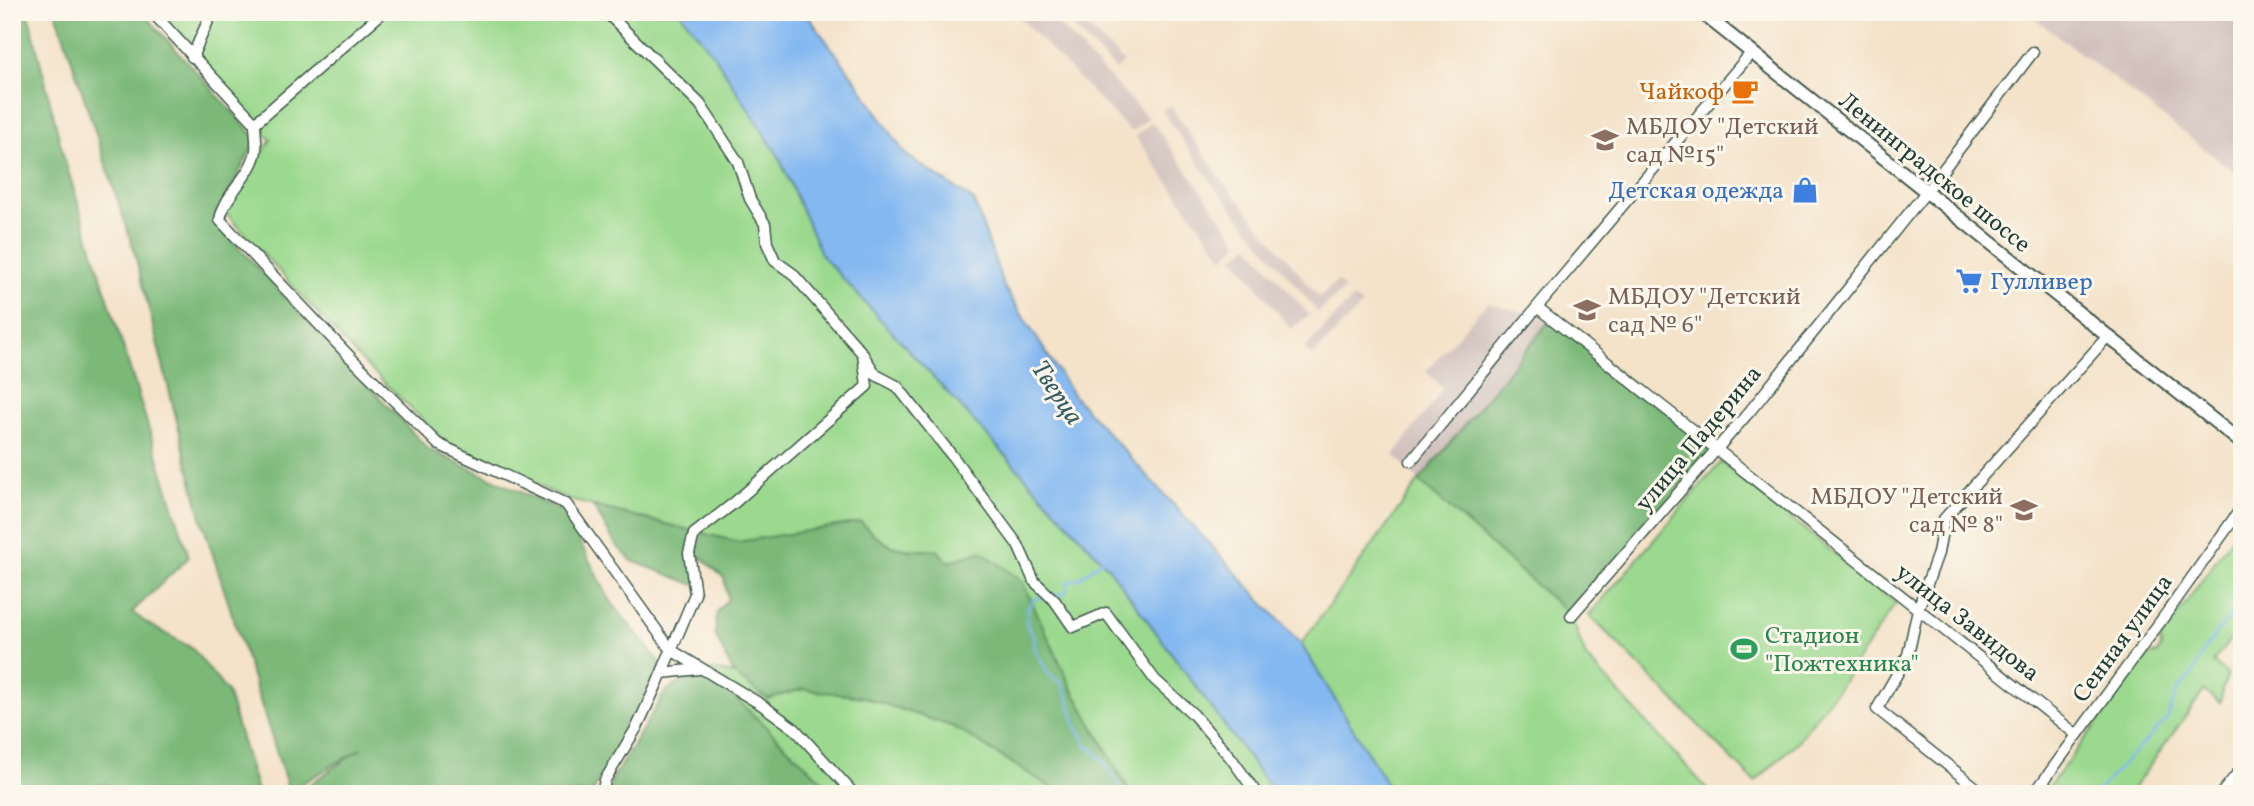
<svg xmlns="http://www.w3.org/2000/svg" width="2254" height="806" viewBox="0 0 2254 806" font-family="Vollkorn,serif">
<style>
.industrial{fill:#d0c0bc}
.green{fill:#9bd98e;stroke:#5d8b61;stroke-width:2}
.forest{fill:#7cb979;stroke:#4e7b56;stroke-width:2}
.water{fill:#83b8f1;stroke:#517a92;stroke-width:2}
.lines{fill:none;stroke-linecap:round;stroke-linejoin:round}
.stream{stroke:#83b8f1;stroke-width:2.5}
.minor-casing{stroke:#3f564a;stroke-width:13}
.major-casing{stroke:#3f564a;stroke-width:16}
.minor{stroke:#fff;stroke-width:10}
.major{stroke:#fff;stroke-width:12}
.labels{text-anchor:middle;stroke-width:6;stroke-linejoin:round;paint-order:stroke}
.food-label{font-size:24px;fill:#c56008;stroke:#fbf7ec;text-anchor:end}
.education-label{font-size:24px;fill:#785e54;stroke:#fbf7ec;text-anchor:start}
.street-label{font-size:24px;fill:#1f3d34;stroke:#fbf7ec}
.shop-label{font-size:24px;fill:#366cbe;stroke:#fbf7ec;text-anchor:end}
.leisure-label{font-size:24px;fill:#27864d;stroke:#fbf7ec;text-anchor:start}
.water-label{font-size:26px;font-style:italic;fill:#385c63;stroke:#fbf7ec}
</style>
<rect width="100%" height="100%" fill="#fbf7ec"/>
<filter id="ink" filterUnits="userSpaceOnUse"><feTurbulence type="fractalNoise" baseFrequency=".0143" numOctaves="2"/><feDisplacementMap in="SourceGraphic" scale="14" xChannelSelector="R" yChannelSelector="G"/><feConvolveMatrix kernelMatrix="1 2 1 2 8 2 1 2 1" color-interpolation-filters="sRGB"/></filter>
<filter id="wash" filterUnits="userSpaceOnUse"><feTurbulence type="fractalNoise" baseFrequency=".00686" numOctaves="4" result="noise"/><feDisplacementMap in="SourceGraphic" scale="28" xChannelSelector="R" yChannelSelector="G"/><feGaussianBlur stdDeviation="1.57" result="paint"/><feColorMatrix in="noise" values="0 0 0 0 0 0 0 0 0 0 0 0 0 0 0 0 0 1.4 0 .05"/><feComposite in="paint" operator="in"/></filter>
<g filter="url(#wash)">
<rect width="100%" height="100%" fill="#f4e2c9"/>
<path class="industrial" d="M1014 12H1046L1148 118 1131 132Z
M1058 12H1072L1124 62 1116 70Z
M2027 12H2242V178Z
M1170 105 1225 184 1319 297 1338 281 1345 289 1318 312 1216 189 1162 110Z
M1152 122 1239 243 1223 258 1135 136Z
M1249 245 1309 315 1291 329 1234 257Z
M1353 298 1362 305 1313 356 1304 349Z
M1487 303 1551 319 1419 481 1394 455 1443 389 1426 371Z"/>
<path class="green" d="M155 12H680L716 58 779 157 822 256 1108 567 1275 794H1131L1071 687 1022 581 949 562 937 550C899 550 888 551 861 523L738 542 566 499 443 440 356 355 224 211 271 140Z
M1721 462 1896 603 1842 683 1798 741 1755 782 1589 615Z
M1419 481 1571 616 1586 657 1712 794H1393L1301 644Z
M2242 523V624L2213 662 2227 674 2220 703 2204 691 2129 794H2043L2148 656 2157 654 2161 647 2160 640Z
M705 669 734 674 767 699 803 689 864 697 954 727 1062 794H836Z"/>
<path class="forest" d="M12 12H28L64 158 189 557 132 612 148 624 192 648 227 692 258 794H110L105 784 57 794H12Z
M56 12H142L257 139 214 221 428 449 564 512 611 602 662 665 654 684 592 793 296 794 362 748 289 791 202 521 134 250Z
M1551 319 1717 450 1571 616 1419 481Z
M593 506 738 542 861 522C888 551 899 550 937 550L949 562 981 551 1022 581 1071 687 1131 794H1062L954 727 864 697 803 689 767 699 734 674 715 634 717 612 728 599 724 578 701 557 695 585 632 561 616 545Z
M705 669 836 794H610L611 781 666 691Z"/>
<path class="water" d="M680 12H805L857 82 905 154 974 201 1004 287 1074 396 1301 644 1393 794H1275L1108 567 822 256 779 157 716 58Z"/>
<g class="lines">
<path class="stream" d="M1054 595 1064 594 1068 588 1067 582 1080 578 1103 559
M1047 596 1034 599 1028 608 1027 616V626L1034 636 1035 649 1047 672 1061 683 1069 700 1076 727 1087 744 1103 760 1125 794
M2094 794 2167 719 2177 691 2192 674 2205 649 2242 600"/>
</g>
</g>
<g filter="url(#ink)">
<g class="lines">
<g class="minor-casing">
<path id="minor" d="M152 12 255 123
M383 12 255 123C255 132 257 142 256 151 251 177 224 194 220 220L351 358 438 444 566 504 671 650 762 705 795 729 854 794
M192 57 212 12
M1537 307 2077 735
M865 358 876 375 897 386 953 457 1018 545 1034 581 1055 601 1073 627 1106 613 1155 680 1193 714 1231 758 1257 794
M1411 461 1537 307 1751 53
M1571 616 1750 411 1926 192 2033 52
M662 673 699 669
M602 794 605 780 637 727 657 684 695 594 689 553 694 534 734 503 867 386 863 354 792 273 775 261 767 243 765 224 750 199 738 162 700 104 606 12
M1984 794 1877 709 1908 655 1918 609 1938 553 1944 519 2108 336
M2034 794 2171 607 2242 507
M2221 794 2242 768"/>
</g>
<g class="major-casing">
<path id="major" d="M1701 12 2242 443"/>
</g>
<use href="#minor" class="minor"/>
<use href="#major" class="major"/>
</g>
</g>
<defs>
<g id="cafe-bare" transform="scale(2.1)"><path d="M-5.5-4.5H6V0H3Q3 3.5 0 3.5H-2.5Q-5.5 3.5-5.5 0ZM3-3.2v2h1.7v-2ZM-6 4.5H4V6H-6Z" fill="#e8710a" stroke="#fbf7ec" stroke-width="2.5" paint-order="stroke"/></g>
<g id="school-bare" transform="scale(2.1)"><path d="M0-5L7-2L0 1L-7-2ZM-4 1L0 2.5L4 1V4Q0 6-4 4Z" fill="#8d6e63" stroke="#fbf7ec" stroke-width="2.5" paint-order="stroke"/></g>
<g id="shop-bare" transform="scale(2.1)"><path d="M-5-2.5h2.3a2.7 3.5 0 0 1 5.4 0H5L5.5 6h-11ZM-1.5-2.5h3a1.5 2.3 0 0 0-3 0Z" fill="#3f7fe0" stroke="#fbf7ec" stroke-width="2.5" paint-order="stroke"/></g>
<g id="supermarket-bare" transform="scale(2.1)"><path d="M-6-5.5h2.5l.6 2H6L4.5 2H-2.5L-4.4-4H-6ZM-1.5 3.2a1.3 1.3 0 1 0 .1 0ZM3 3.2a1.3 1.3 0 1 0 .1 0Z" fill="#3f7fe0" stroke="#fbf7ec" stroke-width="2.5" paint-order="stroke"/></g>
<g id="stadium-bare" transform="scale(2.1)"><path d="M0-5a6.5 5 0 1 0 0 10a6.5 5 0 1 0 0-10ZM-3.5-1.8h7v3.6h-7Z" fill="#2e9e5b" stroke="#fbf7ec" stroke-width="2.5" paint-order="stroke"/></g>
</defs>
<g fill-rule="evenodd">
<use href="#cafe-bare" x="1745" y="91"/>
<use href="#school-bare" x="1605" y="140"/>
<use href="#shop-bare" x="1805" y="190"/>
<use href="#supermarket-bare" x="1969" y="281"/>
<use href="#school-bare" x="1587" y="310"/>
<use href="#school-bare" x="2024" y="510"/>
<use href="#stadium-bare" x="1744" y="649"/>
</g>
<g class="labels">
<g class="food-label">
<text x="1724" y="99">Чайкоф</text>
</g>
<g class="education-label">
<text x="1626" y="134">МБДОУ "Детский<tspan x="1626" dy="28">сад №15"</tspan></text>
<text x="1608" y="304">МБДОУ "Детский<tspan x="1608" dy="28">сад № 6"</tspan></text>
<text x="2003" y="504" text-anchor="end">МБДОУ "Детский<tspan x="2003" dy="28">сад № 8"</tspan></text>
</g>
<g class="street-label">
<text transform="translate(1935 172) rotate(39)" y="8">Ленинградское шоссе</text>
<text transform="translate(1698 438) rotate(-50)" y="8">улица Падерина</text>
<text transform="translate(1968 622) rotate(38)" y="8">улица Завидова</text>
<text transform="translate(2122 638) rotate(-54)" y="8">Сенная улица</text>
</g>
<g class="shop-label">
<text x="1784" y="198">Детская одежда</text>
<text x="1990" y="289" text-anchor="start">Гулливер</text>
</g>
<g class="leisure-label">
<text x="1765" y="643">Стадион<tspan x="1765" dy="28">"Пожтехника"</tspan></text>
</g>
<g class="water-label">
<text transform="translate(1058 392) rotate(56)" y="9">Тверца</text>
</g>
</g>
<rect width="2254" height="806" fill="none" stroke="#fbf7ec" stroke-width="42"/>
</svg>
